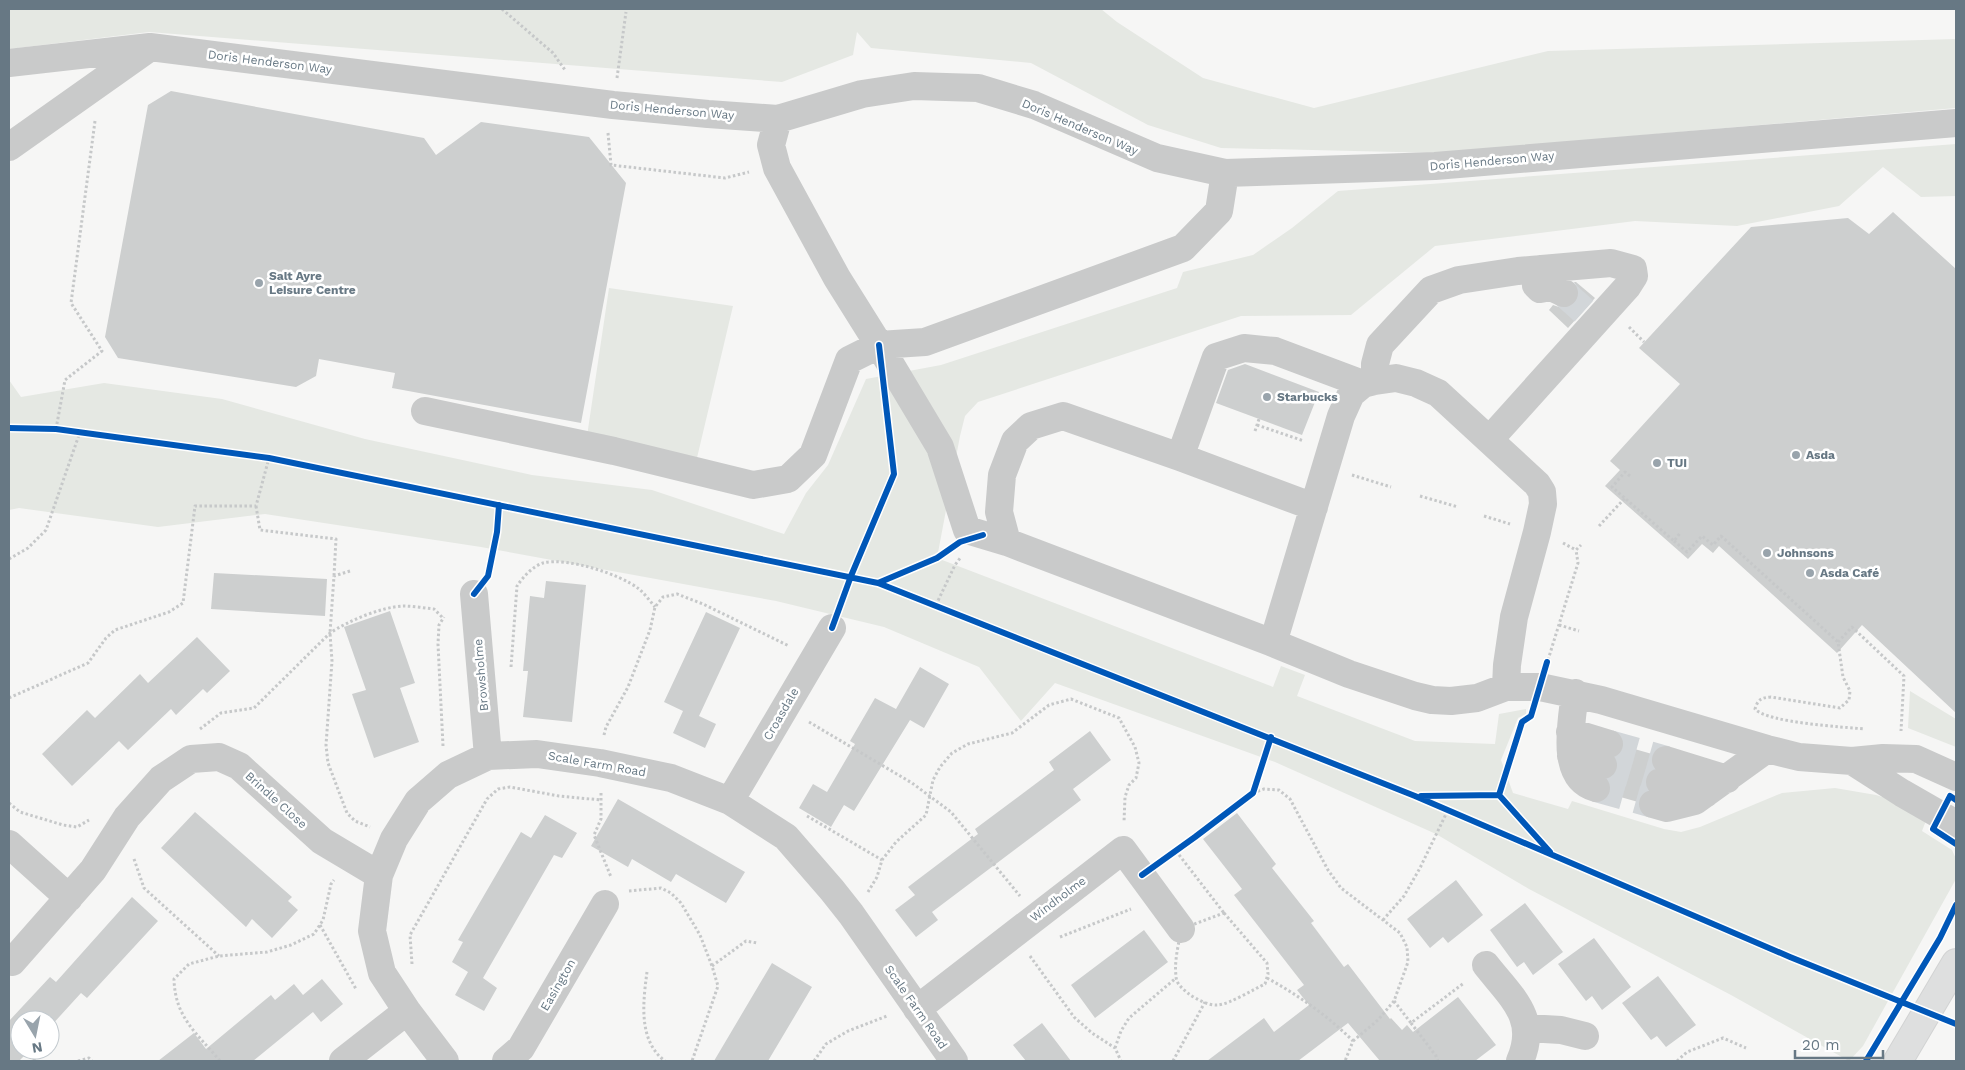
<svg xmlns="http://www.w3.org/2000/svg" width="1965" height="1070" viewBox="0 0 1965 1070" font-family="'Work Sans',sans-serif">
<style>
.green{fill:#e5e8e3}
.building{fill:#cdcfcf}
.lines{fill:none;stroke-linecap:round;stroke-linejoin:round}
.minor-tunnel{stroke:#d2d6d9;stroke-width:28;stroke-dasharray:28 14;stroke-linecap:butt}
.major-casing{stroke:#d2d3d3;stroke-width:30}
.path{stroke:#c6c8c9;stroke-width:3;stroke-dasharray:2.5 2.5;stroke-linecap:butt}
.minor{stroke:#c9caca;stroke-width:28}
.major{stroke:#dedfdf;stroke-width:28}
.cycleway-casing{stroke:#fff;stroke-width:9}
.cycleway{stroke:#0057b8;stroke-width:6}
.poi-dot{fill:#99a4ac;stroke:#fff;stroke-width:2}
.labels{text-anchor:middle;stroke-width:5;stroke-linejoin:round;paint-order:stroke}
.street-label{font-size:12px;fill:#677884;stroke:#fff}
.poi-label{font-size:12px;font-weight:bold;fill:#677884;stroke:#fff;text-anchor:start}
</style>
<rect width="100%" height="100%" fill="#f6f6f5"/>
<path class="green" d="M9 9H1101L1117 22 1203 78 1314 108 1548 51 1956 39V108L1439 153 1221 148 1148 125 1031 63 871 48 857 32 853 55 782 82 149 32 9 49Z
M1956 144V196L1921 197 1883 167 1839 206 1737 226 1635 221 1435 246 1351 315 1241 316 978 402 965 416 960 436 937 558 1273 687 1281 666 1305 675 1297 696 1415 741 1495 744 1499 714 1526 709V714L1518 718 1501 760 1513 793 1568 809 1572 801 1664 829 1681 832 1700 827 1782 793 1835 788 1876 795 1899 802 1927 818 1922 831 1952 850 1956 859V879L1863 1046 1849 1061 1731 995 1529 889 1436 834 1275 762 1055 683 1021 721 979 667 884 627 776 601 481 547 265 514 158 527 19 508 9 510V380L21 397 104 383 222 399 365 439 532 475 652 490 784 534 806 493 828 465 866 379 941 365 1177 288 1183 272 1253 255 1292 228 1338 191Z
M609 288 733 306 696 462 587 436Z
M1910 691 1956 719V747L1908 728Z"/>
<path class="building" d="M171 91 424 138 436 155 481 122 589 137 626 183 581 423 392 388 395 373 319 359 316 376 296 387 118 358 105 337 148 105Z
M1893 212 1956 269V713L1862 625 1837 653 1719 546 1713 553 1702 544 1688 559 1605 486 1620 470 1610 461 1680 384 1639 348 1751 227 1848 218 1869 234Z
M1574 282H1576L1595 298 1568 328 1549 310 1553 305 1565 309 1573 305 1578 299 1580 292Z
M1245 364 1319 392 1302 435 1216 403 1228 370Z
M214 573 327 579 325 616 211 609Z
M546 581 586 585 572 722 523 717 528 671H523L530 596 544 598Z
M390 611 415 683 400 688 419 742 374 758 352 694 366 690 344 627Z
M706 612 740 628 699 716 716 724 705 748 673 733 683 711 664 702Z
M197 637 230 671 207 693 203 689 176 715 171 709 128 750 119 741 72 786 42 754 87 710 95 718 140 674 148 683Z
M920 667 949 684 924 728 910 720 854 811 844 805 831 827 799 808 813 784 827 792 855 744 850 741 875 698 896 709Z
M1090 731 1111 760 1073 789 1081 800 932 912 938 920 916 937 895 910 915 895 908 887 978 834 975 829 1054 770 1049 762Z
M1624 746 1652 754 1651 763 1653 768 1649 771 1645 778 1647 790 1642 793 1638 802 1610 794 1612 787 1609 779 1614 776 1618 770V762L1616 757 1620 755Z
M618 799 745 872 726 903 676 874 671 882 632 859 628 867 591 846Z
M195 812 292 897 288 901 298 910 272 938 252 919 246 927 161 848Z
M1237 813 1276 864 1272 868 1314 921 1311 923 1344 967 1348 964 1390 1019 1391 1018 1402 1030 1407 1025 1413 1032 1458 997 1496 1045 1475 1061H1380L1348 1023 1298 1061H1207L1264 1018 1274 1032 1309 1005 1297 990 1304 985 1234 895 1242 889 1203 839Z
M545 815 577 833 562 858 554 855 483 978 497 988 484 1011 455 995 468 972 452 962 463 942 458 940 521 832 531 838Z
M1456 880 1483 915 1448 943 1443 937 1430 948 1407 919Z
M132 897 158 921 87 998 81 993 50 1027V1020H20V1050H30L19 1061H9V1021L50 977 56 982Z
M1525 903 1563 952 1533 975 1524 962 1517 967 1490 930Z
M1144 930 1168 962 1095 1018 1071 985Z
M1594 938 1631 987 1602 1010 1592 996 1586 1001 1558 964Z
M772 963 812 987 768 1061H714Z
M1658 976 1696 1025 1666 1047 1657 1036 1651 1040 1622 1003Z
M322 979 343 1004 321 1022 313 1012 253 1061H158L194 1033 206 1049 271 995 275 1000 294 984 303 995Z
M1042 1023 1071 1061H1026L1013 1045Z"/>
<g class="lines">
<path class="minor-tunnel" d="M1564 293 1584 311
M1609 744 1666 760
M1603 765 1660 782
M1596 788 1653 804"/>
<g class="major-casing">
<path id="major" d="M1898 1061 1956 963"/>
</g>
<path class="path" d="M502 9 553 53 565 70
M617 78 626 12
M608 133 611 165 725 178 749 172
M1629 327 1644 342
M1257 425 1304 441
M56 429 65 380 102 351 71 303 95 121
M1255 431 1259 419
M1352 475 1391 487
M1630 476 1625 472 1612 487 1674 541 1680 533
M1420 496 1458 507
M256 506 260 530 336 539 334 576
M1484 516 1510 524
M1599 526 1625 498
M1674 541 1687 552 1702 536 1713 545 1721 536 1838 642 1843 677 1850 691 1849 700 1840 708 1771 697C1761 698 1758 699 1755 709 1768 723 1844 727 1865 729
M1563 543 1576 550
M9 559 28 548 46 530 80 432
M350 571 334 576 330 633 332 661 326 745 328 763 347 813 355 821 370 827
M936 605 955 565 961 557
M1559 625 1579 631
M1838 642 1852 627 1904 676 1901 731
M1548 660 1578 563 1576 550 1581 545
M511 667 517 586C523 577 533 566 543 563 567 557 620 574 639 589 645 594 650 601 655 607
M9 698 88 663 106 638 115 630 169 612 183 603 195 506H256L269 458
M809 722 912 783 951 812 1020 896
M200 729 221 713 254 708 330 633C348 621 381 607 403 606 413 606 424 608 434 609L443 618
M604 735 606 727 628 687 650 630 655 607 663 597 677 594 703 604 789 646
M443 746 438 644 439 625 444 617
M601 793V819L594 835 611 877
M1253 793 1264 789 1279 790 1290 799 1328 870 1341 888 1400 933 1407 947 1408 962 1394 1001 1378 1020 1353 1041
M9 803 20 812 63 825 77 827 89 820
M807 816 882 860
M1176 851 1224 913
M134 859 144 888 219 956
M629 891 661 888 671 893 681 903 700 935 712 966 718 986 692 1061
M868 892 877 877 882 860 896 842 926 815 933 780 940 767 952 753 968 744 1012 733 1049 705 1071 699 1119 718 1135 747 1139 763 1136 778 1129 785 1125 797 1124 822
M1224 913 1267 963 1268 974 1265 984C1254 989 1230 1004 1218 1005 1209 1006 1196 999 1189 994 1183 989 1176 984 1176 976 1174 960 1179 944 1181 929Z
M1383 920 1404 896 1420 868 1448 810
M320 925 356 989
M1060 937 1131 909
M1030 956 1074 1017 1092 1033 1115 1048 1121 1061
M412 964 410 935 487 799 498 789 510 787 559 796 601 800
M712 966 746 941 757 943
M647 972C643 1002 638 1041 665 1061
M1267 978C1298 995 1328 1016 1353 1041L1345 1061
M1394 1001 1411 1023 1464 983
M1411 1023 1436 1056 1438 1061
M9 1038 20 1049
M1115 1048 1121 1031 1129 1018 1176 978
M21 1050 36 1061
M78 1061 89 1058 92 1061
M220 1061C197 1033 175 1018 174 979L189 964 219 956 267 952 291 945 314 934 323 920 331 884 334 880
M814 1061 826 1044 848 1031 887 1016
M1173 1061 1205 1002
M1677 1061 1687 1052 1723 1038 1746 1048"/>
<path class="minor" d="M9 63 150 47 613 105 708 114 778 119 862 94 914 86 978 88 1034 105 1157 158 1225 173 1435 166 1956 123
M778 119 771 145 777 168 837 278 879 345 925 342 1183 248 1219 211 1225 173
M9 147 149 48
M1540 269 1536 285 1540 289 1551 287 1564 293
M1375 381V364L1380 345 1431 290 1459 280 1518 271 1611 263 1633 269 1634 276 1627 287 1490 439
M425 411 614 451 753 485 788 479 813 455 849 360 879 345 940 447 967 530 1007 542 1273 643 1349 674 1415 696 1432 700 1451 701 1477 698 1506 687H1540L1601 700 1767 749 1799 757 1852 761 1883 758 1916 759 1956 777
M1180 457 1216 357 1244 348 1275 351 1363 384
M1007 542 999 512 1002 475 1015 441 1031 426 1063 416 1180 457 1314 507
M474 594 488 756
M1273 643 1341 416 1351 394 1363 384 1375 381 1396 378 1416 383 1438 393 1537 484 1542 492 1543 504 1537 532 1514 617 1507 665 1506 687
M1575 693C1572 721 1559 778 1596 788
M1570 732 1609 744
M1571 756 1603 765
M1666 760 1727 779
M1852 761 1902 793 1956 824
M1660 782 1705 794
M730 801 832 628
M1653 804 1667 808 1695 801 1767 749
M9 844 69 898
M12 962 93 870 127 817 161 779 191 759 219 757 239 766 322 841 379 875
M1486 965C1511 997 1539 1018 1520 1061
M917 1009 1123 850 1181 929
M1527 1028 1561 1030 1585 1036
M343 1061 407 1011
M445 1061 407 1011 382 973 372 931 379 875 394 839 418 801 448 775 488 756 537 754 600 763 671 778 730 801 786 837 832 890 851 914 954 1061
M506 1061 521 1048 605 904"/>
<use href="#major" class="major"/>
<g class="cycleway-casing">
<path id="cycleway" d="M9 428 56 429 269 458 878 583 1415 796 1790 957 1956 1024
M878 583 937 558 960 542 983 535
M474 594 488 576 497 532 499 505
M832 628 851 576 894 474 879 345
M1499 795 1522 722 1531 716 1547 662
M1421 796 1499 795 1550 852
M1956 800 1950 796 1933 829 1956 844
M1142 875 1195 837 1253 793 1271 737
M1866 1061 1940 938 1956 905"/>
</g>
<use href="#cycleway" class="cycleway"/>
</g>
<g class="poi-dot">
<circle cx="259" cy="283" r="5"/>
<circle cx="1267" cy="397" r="5"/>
<circle cx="1796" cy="455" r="5"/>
<circle cx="1657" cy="463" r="5"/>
<circle cx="1767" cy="553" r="5"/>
<circle cx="1810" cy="573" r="5"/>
</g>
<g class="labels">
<g class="street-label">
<text transform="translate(270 62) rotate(7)" y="4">Doris Henderson Way</text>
<text transform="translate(672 110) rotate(5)" y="4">Doris Henderson Way</text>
<text transform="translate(1080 127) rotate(23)" y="4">Doris Henderson Way</text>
<text transform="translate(1492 161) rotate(-5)" y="4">Doris Henderson Way</text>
<text transform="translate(481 675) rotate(-95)" y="4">Browsholme</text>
<text transform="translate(781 714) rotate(-60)" y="4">Croasdale</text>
<text transform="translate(597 764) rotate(10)" y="4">Scale Farm Road</text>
<text transform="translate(276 800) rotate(42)" y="4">Brindle Close</text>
<text transform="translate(1058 899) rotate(-37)" y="4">Windholme</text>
<text transform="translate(558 985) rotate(-60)" y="4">Easington</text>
<text transform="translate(916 1007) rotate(55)" y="4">Scale Farm Road</text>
</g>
<g class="poi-label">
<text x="269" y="280">Salt Ayre<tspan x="269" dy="14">Leisure Centre</tspan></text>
<text x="1277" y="401">Starbucks</text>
<text x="1806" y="459">Asda</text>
<text x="1667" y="467">TUI</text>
<text x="1777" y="557">Johnsons</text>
<text x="1820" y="577">Asda Café</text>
</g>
</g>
<rect width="1965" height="1070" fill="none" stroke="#677884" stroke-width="20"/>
<g transform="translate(35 1035) rotate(170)"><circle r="24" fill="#ffffff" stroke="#c2c9ce"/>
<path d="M0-4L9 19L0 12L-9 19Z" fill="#99a4ac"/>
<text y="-8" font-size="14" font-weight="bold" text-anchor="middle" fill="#677884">N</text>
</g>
<path d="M1795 1050v8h88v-8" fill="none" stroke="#677884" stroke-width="2.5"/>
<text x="1802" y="1050" font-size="15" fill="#677884" stroke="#ffffff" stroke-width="4" paint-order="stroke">20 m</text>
</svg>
